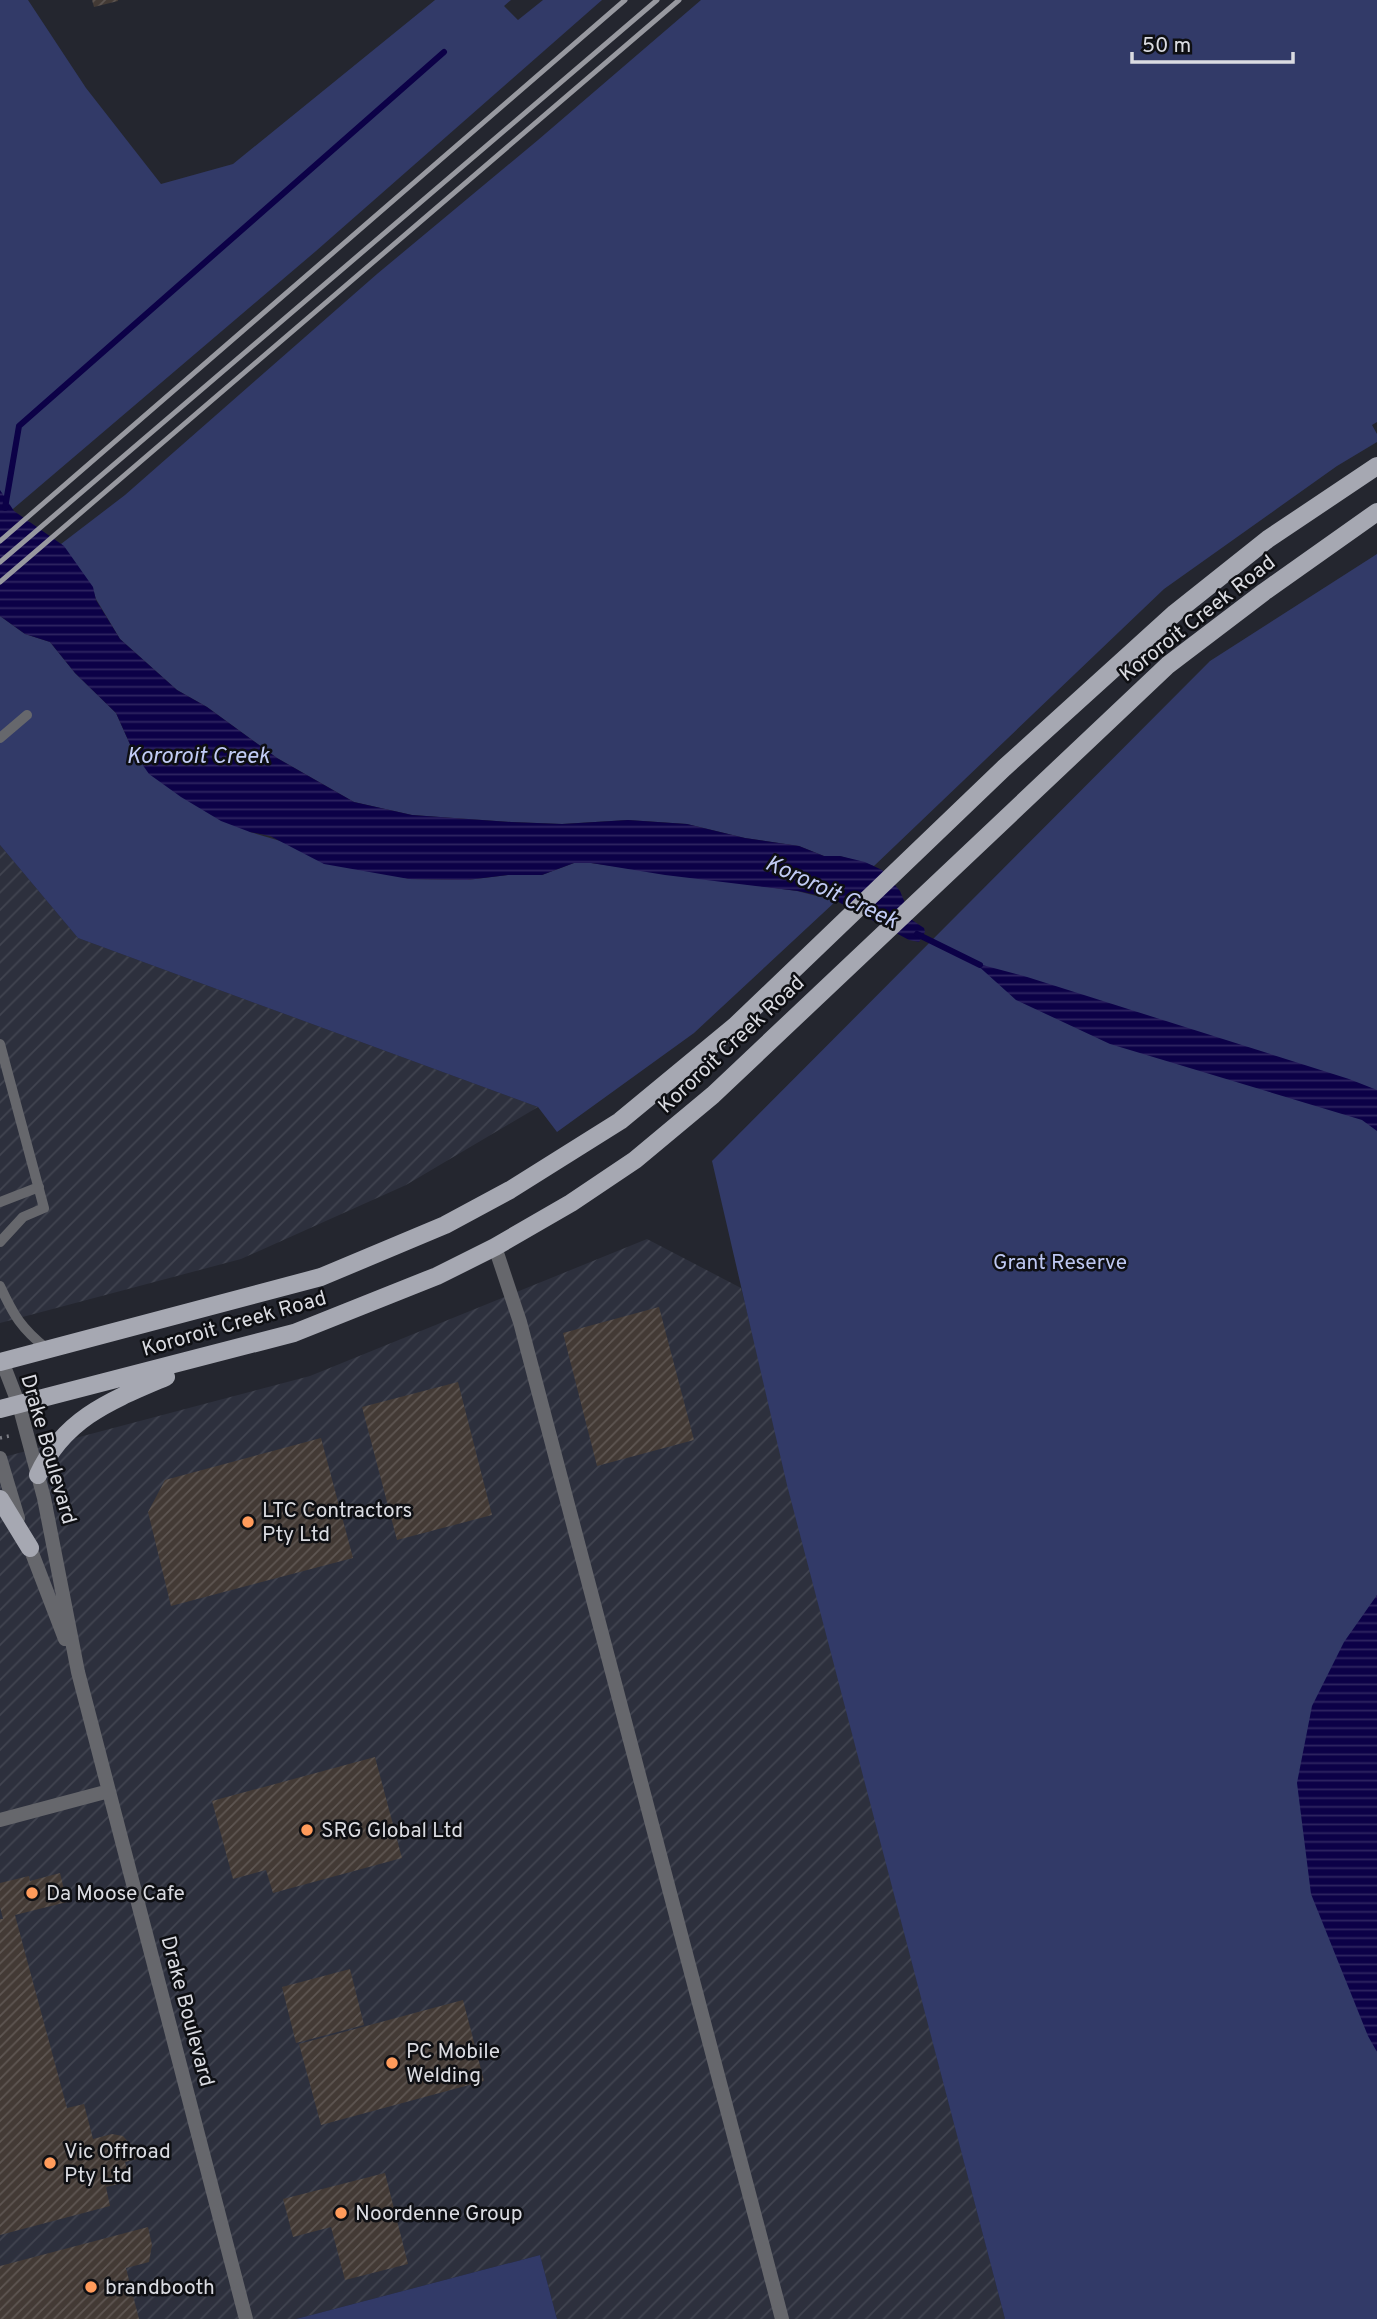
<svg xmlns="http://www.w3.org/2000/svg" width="1377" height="2319" viewBox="0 0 1377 2319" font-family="Overpass,sans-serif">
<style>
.industrial{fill:url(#industrial-furrows)}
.green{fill:#323a68}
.water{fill:url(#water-rules)}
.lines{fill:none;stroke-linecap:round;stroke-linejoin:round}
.stream{stroke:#0c0147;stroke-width:6}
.building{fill:url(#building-hatch)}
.path{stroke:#7c7d85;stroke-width:3.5;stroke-dasharray:2 5;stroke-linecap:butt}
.service{stroke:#66676c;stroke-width:10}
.minor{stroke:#66676c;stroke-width:14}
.primary{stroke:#a6a8b2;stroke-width:18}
.rail{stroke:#9899a0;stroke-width:5}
.poi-dot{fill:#ff9b5b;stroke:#0e0f13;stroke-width:2.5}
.labels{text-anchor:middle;stroke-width:5;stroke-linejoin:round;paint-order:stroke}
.street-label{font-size:21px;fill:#dadbe1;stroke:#0e0f13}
.park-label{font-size:21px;fill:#bec8f2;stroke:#0e0f13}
.poi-label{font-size:21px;fill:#dadbe1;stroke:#0e0f13;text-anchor:start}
.water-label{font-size:23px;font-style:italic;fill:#c1cbf5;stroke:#0e0f13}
</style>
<defs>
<pattern id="industrial-furrows" width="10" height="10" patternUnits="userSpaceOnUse" patternTransform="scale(1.75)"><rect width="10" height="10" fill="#2d303d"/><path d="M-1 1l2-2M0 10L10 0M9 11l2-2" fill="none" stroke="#414450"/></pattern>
<pattern id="water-rules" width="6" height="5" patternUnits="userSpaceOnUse" patternTransform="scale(1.75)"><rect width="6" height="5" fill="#0c0147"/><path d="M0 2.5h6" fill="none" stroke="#2f2561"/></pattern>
<pattern id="building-hatch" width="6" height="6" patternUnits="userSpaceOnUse" patternTransform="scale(1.75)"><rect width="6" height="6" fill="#433a35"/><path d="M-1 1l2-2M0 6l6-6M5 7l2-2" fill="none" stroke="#5e5652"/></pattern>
</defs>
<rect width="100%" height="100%" fill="#24262f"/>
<path class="industrial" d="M0 845 78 938 538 1107 406 1185 241 1259 0 1323Z
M647 1239 741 1288 907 1942 1005 2319H557L540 2255 296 2319H0V1458L310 1376Z"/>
<path class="green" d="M0 0H28L86 88 161 184 233 164 435 0H511L504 6 518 20 543 0H602L316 251 0 520Z
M701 0H1377V422L1372 425 1377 434V442L1337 466 1164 589 874 866 840 856H824L799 846 745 838 687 824 628 820 562 824 511 822 412 815 354 802 277 758 207 707 177 690 120 639 96 599 92 587 61 544 125 495 377 274 538 140Z
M1377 554V2319H1005L787 1485 712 1161 1210 661Z
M0 616 25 634 50 642 75 673 116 713 133 751 250 832 409 879 467 880 508 875H542L574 863H591L797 891 836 901 694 1033 557 1132 538 1107 78 938 0 845Z
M540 2255 557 2319H296Z"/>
<path class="water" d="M0 490 14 511 64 546 93 587 96 600 120 639 177 690 207 707 277 758 354 802 412 815 511 822 562 824 628 820 687 824 745 838 799 846 824 856H840L865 862 882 870 900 891 912 920 924 928 925 932 919 942 909 940 831 898 798 891 665 875 591 863H574L542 875H508L467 880 409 879 324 864 270 836 250 832 221 821 181 797 149 774 133 751 116 713 75 673 50 642 25 634 0 616Z
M975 963 1024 976 1349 1079 1377 1090V1131L1362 1120 1110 1044 1016 1000Z
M1377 1595V2052L1368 2036 1311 1894 1297 1783 1312 1706 1344 1642Z"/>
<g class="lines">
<path class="stream" d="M5 508 19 426 444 52
M917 934 980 965"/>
</g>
<path class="building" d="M92 0H118V1L94 7Z
M659 1307 694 1440 597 1466 563 1333Z
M458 1382 492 1515 397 1540 362 1407Z
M321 1438 353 1558 171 1606 148 1512 165 1480Z
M375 1757 402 1858 273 1893 266 1870 233 1879 212 1801Z
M60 1873 67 1902 15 1915 24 1949 67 2108 84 2104 93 2139 112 2134 123 2136 133 2147 136 2159 125 2162 130 2181 106 2187 110 2206 0 2235V1919H3L0 1907V1883L29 1876 30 1881Z
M350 1969 364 2025 296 2043 282 1987Z
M463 2000 484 2081 321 2125 299 2044Z
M385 2173 408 2264 345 2280 331 2227 293 2237 283 2199Z
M148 2227 152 2245 149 2262 126 2268 139 2319H0V2266Z"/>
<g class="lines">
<path class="path" d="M0 1438 9 1436"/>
<path class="service" d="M0 738 27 715
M0 1044 44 1208 23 1217 0 1242
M0 1202 39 1187
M0 1286C14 1316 21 1328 47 1349"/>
<path class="minor" d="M495 1247 520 1322 782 2319
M2 1361 19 1405 44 1498 78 1672 246 2319
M0 1458 18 1518
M27 1540 65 1639
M0 1820 109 1791"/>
<path class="primary" d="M0 1362 321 1277 445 1225 510 1190 620 1121 735 1026 1004 768 1175 613 1268 539 1377 466
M0 1409 294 1333 437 1276 495 1247 571 1203 635 1160 713 1095 1168 665 1264 592 1377 512
M38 1475C64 1418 112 1400 166 1377
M0 1499 30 1548"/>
<path class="rail" d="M0 541 625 0
M0 562 657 0
M0 582 679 0"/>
</g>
<g class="poi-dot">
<circle cx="248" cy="1522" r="7"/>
<circle cx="307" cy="1830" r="7"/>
<circle cx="32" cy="1893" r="7"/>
<circle cx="392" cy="2063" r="7"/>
<circle cx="50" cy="2163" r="7"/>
<circle cx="341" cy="2213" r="7"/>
<circle cx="91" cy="2287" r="7"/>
</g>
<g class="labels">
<g class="street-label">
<text transform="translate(1197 618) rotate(-38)" y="7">Kororoit Creek Road</text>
<text transform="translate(731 1044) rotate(-43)" y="7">Kororoit Creek Road</text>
<text transform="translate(234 1323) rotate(-16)" y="7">Kororoit Creek Road</text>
<text transform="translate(49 1449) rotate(74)" y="7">Drake Boulevard</text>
<text transform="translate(188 2011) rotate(75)" y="7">Drake Boulevard</text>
</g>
<g class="park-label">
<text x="1060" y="1269">Grant Reserve</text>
</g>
<g class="poi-label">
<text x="262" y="1517">LTC Contractors<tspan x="262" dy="24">Pty Ltd</tspan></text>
<text x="321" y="1837">SRG Global Ltd</text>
<text x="46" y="1900">Da Moose Cafe</text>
<text x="406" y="2058">PC Mobile<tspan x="406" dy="24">Welding</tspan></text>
<text x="64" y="2158">Vic Offroad<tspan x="64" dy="24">Pty Ltd</tspan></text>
<text x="355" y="2220">Noordenne Group</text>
<text x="105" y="2294">brandbooth</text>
</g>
<g class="water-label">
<text x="198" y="763">Kororoit Creek</text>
<text transform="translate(832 891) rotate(25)" y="8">Kororoit Creek</text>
</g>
</g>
<path d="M1132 52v10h161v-10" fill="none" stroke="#dadbe1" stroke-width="3.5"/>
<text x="1142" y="52" font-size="21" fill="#dadbe1" stroke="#0e0f13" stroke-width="5" paint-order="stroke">50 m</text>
</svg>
